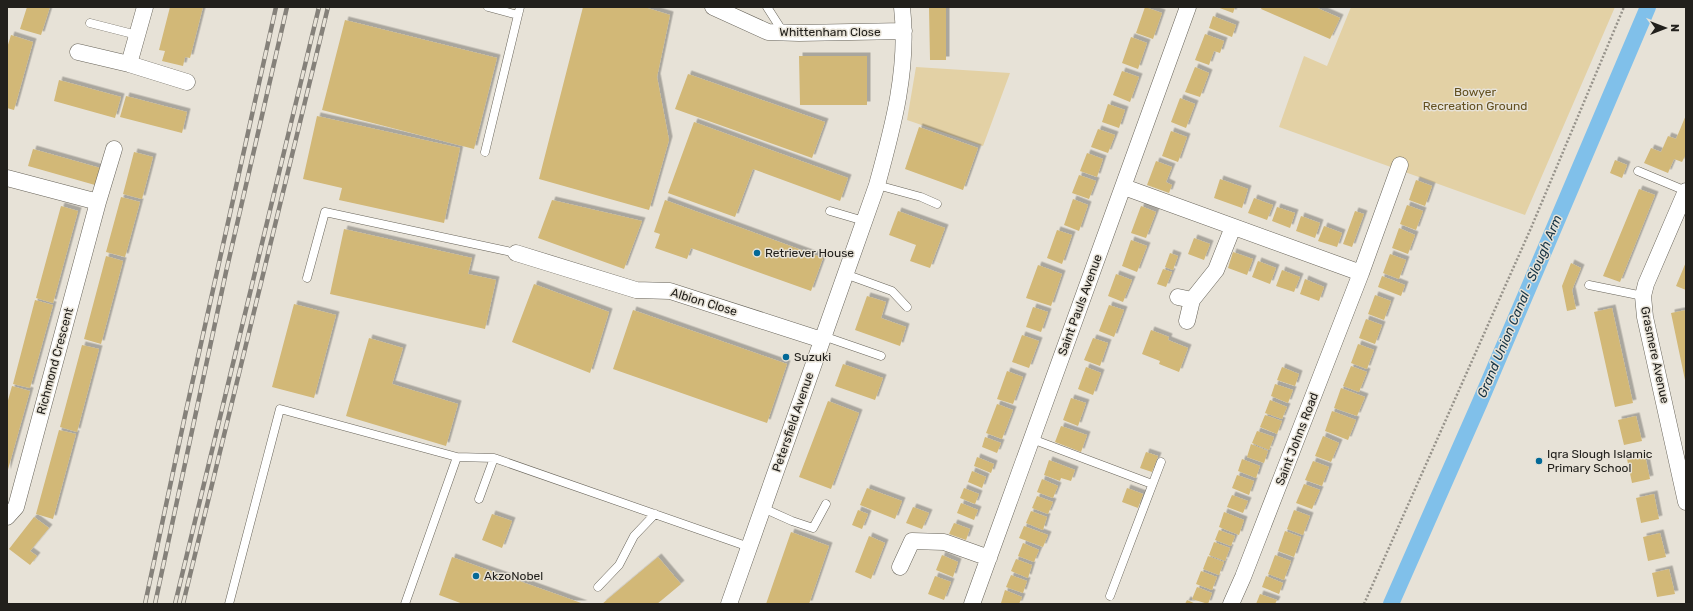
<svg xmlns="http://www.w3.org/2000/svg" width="1693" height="611" viewBox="0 0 1693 611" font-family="Rubik,sans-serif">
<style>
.green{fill:#e3d1a5}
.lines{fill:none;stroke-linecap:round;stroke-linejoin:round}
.canal{stroke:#80c0ea;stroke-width:16}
.building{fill:#d2b877;filter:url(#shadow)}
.lane-casing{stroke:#68645a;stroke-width:9}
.street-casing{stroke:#68645a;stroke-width:17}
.path{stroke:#96928a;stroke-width:2.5;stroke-dasharray:2 2;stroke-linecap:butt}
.lane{stroke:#fff;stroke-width:8}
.street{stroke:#fff;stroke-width:16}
.rail-casing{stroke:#85817a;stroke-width:4.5}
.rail{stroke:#e7e2d7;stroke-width:3;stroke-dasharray:9;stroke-linecap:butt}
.poi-dot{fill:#036997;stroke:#e7e2d7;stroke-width:1.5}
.labels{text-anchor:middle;stroke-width:3;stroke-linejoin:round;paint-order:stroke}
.street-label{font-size:12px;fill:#22201c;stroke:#e7e2d7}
.park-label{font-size:12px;fill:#63501f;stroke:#e7e2d7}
.poi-label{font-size:12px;fill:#22201c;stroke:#e7e2d7;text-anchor:start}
.water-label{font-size:13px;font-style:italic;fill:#143243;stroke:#e7e2d7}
</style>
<defs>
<filter id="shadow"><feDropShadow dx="3.5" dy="-3.5" stdDeviation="0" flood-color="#0004"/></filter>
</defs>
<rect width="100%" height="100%" fill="#e7e2d7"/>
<path class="green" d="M1351 7H1615L1525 215 1279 127 1304 56 1327 66Z
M916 67 1010 73 983 146 907 120Z"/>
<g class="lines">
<path class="canal" d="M1391 604 1480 402 1648 7"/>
</g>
<path class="building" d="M27 7H50L41 35 20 29Z
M170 7H203L190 58 185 57 183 66 162 61 165 51 159 50Z
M583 7H644L670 15 657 77 669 140 649 210 539 179Z
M929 7H946V60H930Z
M1145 7 1162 13 1153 39 1136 33Z
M1217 7H1235L1233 13Z
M1262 7H1315L1340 18 1330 39 1261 9Z
M1213 16 1236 25 1232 37 1209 28Z
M345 20 497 58 474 149 322 110Z
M1205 34 1224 41 1220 53 1214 51 1209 65 1195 60Z
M11 35 33 42 14 110 7 108V48Z
M1131 37 1147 43 1138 69 1122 63Z
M799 56H867V105H800Z
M1195 67 1209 73 1200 97 1185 92Z
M1122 71 1139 77 1130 102 1113 95Z
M688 74 825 122 812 158 675 109Z
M59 80 121 97 115 118 54 101Z
M126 96 187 112 182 133 120 117Z
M1180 98 1195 104 1186 128 1171 122Z
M1108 104 1125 110 1119 128 1102 122Z
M1686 115V154L1682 162 1674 159 1668 173 1644 163 1651 148 1661 152 1668 136 1676 139Z
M317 116 460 148 444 223 339 200 342 188 303 179Z
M694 122 848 178 840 201 753 169 735 217 668 193Z
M919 127 978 148 963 190 905 169Z
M1098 129 1115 135 1108 153 1091 147Z
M1171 131 1187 137 1178 162 1162 156Z
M33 149 100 168 95 185 28 166Z
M134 152 153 157 142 199 123 194Z
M1087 153 1103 159 1097 177 1080 171Z
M1615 160 1627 165 1622 178 1610 173Z
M1156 161 1172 167 1166 182 1172 185 1169 193 1147 185Z
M1079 175 1096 181 1089 199 1072 193Z
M1220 179 1248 189 1242 208 1214 198Z
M1416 180 1432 186 1425 206 1409 200Z
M1639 189 1655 195 1620 282 1603 276Z
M121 197 140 202 125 257 106 252Z
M1254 198 1273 205 1267 220 1248 213Z
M1073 199 1088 205 1079 231 1064 225Z
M552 200 642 221 624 269 538 238Z
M665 200 823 258 811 291 691 248 687 259 655 248 660 234 654 232Z
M1407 205 1423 211 1416 230 1400 224Z
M61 206 78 211 53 303 36 298Z
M1141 206 1156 212 1146 238 1131 233Z
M1277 207 1295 213 1290 228 1272 221Z
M898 211 945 228 930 268 910 261 916 245 889 235Z
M1355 211 1364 214 1352 247 1343 244Z
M1301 216 1320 223 1315 238 1296 231Z
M1324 226 1342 233 1337 247 1318 241Z
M1399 228 1415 235 1408 254 1392 248Z
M344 229 472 258 468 274 496 280 485 329 330 294Z
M1057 230 1072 235 1062 264 1047 258Z
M1194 238 1210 244 1204 260 1188 254Z
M1131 240 1147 246 1137 272 1122 266Z
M1233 252 1253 259 1247 275 1228 268Z
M1170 253 1178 256 1173 270 1165 267Z
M1390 254 1406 260 1399 279 1383 273Z
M106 256 123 261 101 344 84 339Z
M1258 261 1276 268 1270 284 1252 277Z
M1686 262V290L1676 286Z
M1571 263 1581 268 1572 290 1576 309 1567 311 1562 286Z
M1038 265 1062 274 1051 306 1026 298Z
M1163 269 1172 272 1166 287 1157 284Z
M1282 270 1300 277 1294 292 1276 286Z
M1116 274 1132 280 1123 302 1108 296Z
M1382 276 1405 285 1401 296 1378 287Z
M1305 279 1324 287 1319 301 1300 294Z
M534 284 609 312 590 373 512 342Z
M1375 295 1391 301 1384 320 1368 314Z
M867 296 886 302 881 318 906 327 900 346 855 330Z
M35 300 53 305 30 388 13 384Z
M294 304 336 315 314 398 272 387Z
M1109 305 1124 310 1114 337 1099 331Z
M1033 307 1048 312 1041 332 1026 327Z
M1612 308 1633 403 1615 407 1594 312Z
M633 310 787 364 767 423 613 369Z
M1686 310V380H1685L1671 313Z
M1366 319 1382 325 1375 344 1359 338Z
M1151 330 1169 337 1168 340 1188 348 1179 372 1159 364 1160 361 1142 354Z
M1022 335 1039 341 1029 368 1012 362Z
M369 338 403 348 392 384 458 404 446 446 346 416Z
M1093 338 1108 343 1100 366 1084 360Z
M1358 344 1374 350 1367 369 1351 363Z
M82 345 99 349 77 432 60 427Z
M843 364 883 378 875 400 835 386Z
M1351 366 1367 372 1359 392 1343 386Z
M1086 367 1101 373 1093 395 1078 389Z
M1282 367 1299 374 1295 386 1277 380Z
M1007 371 1023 377 1013 404 997 399Z
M1275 384 1293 390 1288 403 1271 396Z
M12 386 30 391 7 473V404Z
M1341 388 1365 397 1357 416 1334 408Z
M1071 398 1086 403 1078 426 1063 420Z
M1270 400 1287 407 1282 419 1265 413Z
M828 401 859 413 831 489 799 477Z
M997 404 1013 410 1002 439 986 433Z
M1332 411 1356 420 1348 440 1325 431Z
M1265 415 1282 421 1277 434 1260 427Z
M1636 416 1642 441 1624 445 1618 420Z
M1061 426 1087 435 1081 452 1055 442Z
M59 430 76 434 53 519 36 514Z
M1257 431 1274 437 1269 450 1252 443Z
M1323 436 1339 443 1331 462 1315 456Z
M985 437 1001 443 997 453 982 447Z
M1251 444 1268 451 1264 463 1247 457Z
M1146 452 1158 456 1152 472 1140 468Z
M1645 455 1650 479 1632 483 1627 459Z
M977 457 994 464 991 473 974 466Z
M1242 459 1260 466 1256 478 1238 471Z
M1049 460 1075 470 1071 481 1061 478 1060 481 1044 475Z
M1313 461 1329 467 1322 486 1305 480Z
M972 471 986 477 982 488 968 482Z
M1237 475 1254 481 1249 495 1232 488Z
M1042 479 1058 486 1053 498 1037 492Z
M1304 484 1320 490 1312 509 1296 503Z
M867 488 902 501 895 519 860 505Z
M964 488 979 494 975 504 960 498Z
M1127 488 1143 494 1138 508 1122 502Z
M1654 494 1659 519 1641 523 1636 498Z
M1232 495 1248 501 1243 513 1227 507Z
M1037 496 1053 502 1048 514 1032 508Z
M961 503 978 510 974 520 957 513Z
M913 507 929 513 922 529 906 523Z
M858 510 868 514 862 529 852 525Z
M1294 510 1310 516 1303 535 1287 529Z
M1031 511 1047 517 1043 530 1026 523Z
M1224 512 1244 520 1239 535 1219 527Z
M492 514 512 521 502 548 482 540Z
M34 517 49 528 30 551 37 556 30 565 9 549Z
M954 523 970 529 966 540 949 534Z
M1024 526 1048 535 1043 547 1019 538Z
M1219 530 1235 536 1231 546 1215 540Z
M1285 531 1301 537 1294 557 1278 551Z
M791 532 829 546 809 604H766Z
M1660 533 1666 557 1648 561 1643 537Z
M869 536 885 543 871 579 855 572Z
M1214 542 1230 548 1225 561 1209 555Z
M1023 543 1039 550 1034 562 1018 556Z
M942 555 958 562 953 577 936 570Z
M1275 555 1291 561 1284 580 1268 574Z
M1208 556 1224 562 1219 575 1203 569Z
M452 557 584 604H463L439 595Z
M658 557 681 584 657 604H602Z
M1016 559 1032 565 1028 578 1011 571Z
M1669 569 1675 594 1657 597 1652 573Z
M1201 571 1217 577 1212 590 1196 584Z
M1011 575 1027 581 1023 593 1006 587Z
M935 576 951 582 944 600 928 594Z
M1266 576 1283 583 1279 594 1262 587Z
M1197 587 1212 593 1208 604 1192 599Z
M1005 590 1022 597 1019 604 1001 603Z
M1260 594 1277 600 1275 604H1256Z
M1187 600 1196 604H1185Z"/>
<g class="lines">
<g class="lane-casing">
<path id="lane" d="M488 7 518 15 520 7
M767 7 783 32
M90 23 137 35
M485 152 518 15
M1638 171 1686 191
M877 185 921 197 937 204
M830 211 864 221
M845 274 892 291 907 307
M307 278 325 212 516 253
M1589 285 1643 296
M823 336 881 356
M1032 439 1152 484
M479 499 494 458
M763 508 792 521 813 528 826 504
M598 587 619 565 634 536 655 514
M1110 596 1161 462
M229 604 280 409 457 457 494 458 749 547
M405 604 457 457"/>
</g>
<g class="street-casing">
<path id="street" d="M713 7 768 32 799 33 904 31
M78 52 129 64 187 82
M129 64 145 7
M7 178 98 202
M1124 187 1361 273
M1686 191 1646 284 1643 296 1645 317 1686 502
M516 253 636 290 670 291 822 340
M1178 297 1192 300
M1187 321 1192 300 1216 270 1233 227
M7 517 16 507 98 202 114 149
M900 567 912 541 944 542 989 558
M729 604 877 185C893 127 909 68 902 7
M972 604 1188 7
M1231 604 1243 577 1361 273 1400 165"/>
</g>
<path class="path" d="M1364 604 1531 228 1624 7"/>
<use href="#lane" class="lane"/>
<use href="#street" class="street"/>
<g class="rail-casing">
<path id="rail" d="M145 604 186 411 276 7
M155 604 226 272 287 7
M175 604 319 7
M183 604 328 7"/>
</g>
<use href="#rail" class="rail"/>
</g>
<g class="poi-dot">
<circle cx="757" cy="253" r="4"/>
<circle cx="786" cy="357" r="4"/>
<circle cx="1539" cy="461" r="4"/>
<circle cx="476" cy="576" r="4"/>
</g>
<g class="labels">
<g class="street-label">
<text x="830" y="36">Whittenham Close</text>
<text transform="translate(704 302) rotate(17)" y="4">Albion Close</text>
<text transform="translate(1080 305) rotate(-70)" y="4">Saint Pauls Avenue</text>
<text transform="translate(1655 355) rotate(78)" y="4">Grasmere Avenue</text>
<text transform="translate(55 361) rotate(-75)" y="4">Richmond Crescent</text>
<text transform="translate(793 422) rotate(-71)" y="4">Petersfield Avenue</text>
<text transform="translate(1297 439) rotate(-69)" y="4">Saint Johns Road</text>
</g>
<g class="park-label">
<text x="1475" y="96">Bowyer<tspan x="1475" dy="14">Recreation Ground</tspan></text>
</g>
<g class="poi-label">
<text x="765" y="257">Retriever House</text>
<text x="794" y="361">Suzuki</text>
<text x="1547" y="458">Iqra Slough Islamic<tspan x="1547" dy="14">Primary School</tspan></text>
<text x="484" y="580">AkzoNobel</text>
</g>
<g class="water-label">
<text transform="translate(1519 306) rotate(-67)" y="5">Grand Union Canal - Slough Arm</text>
</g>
</g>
<rect width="1693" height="611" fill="none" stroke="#22201c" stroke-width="16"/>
<g transform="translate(1665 28) rotate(90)" stroke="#e7e2d7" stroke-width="3" paint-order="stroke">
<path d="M0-3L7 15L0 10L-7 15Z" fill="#22201c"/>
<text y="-6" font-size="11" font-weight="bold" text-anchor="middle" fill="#22201c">N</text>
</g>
</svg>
